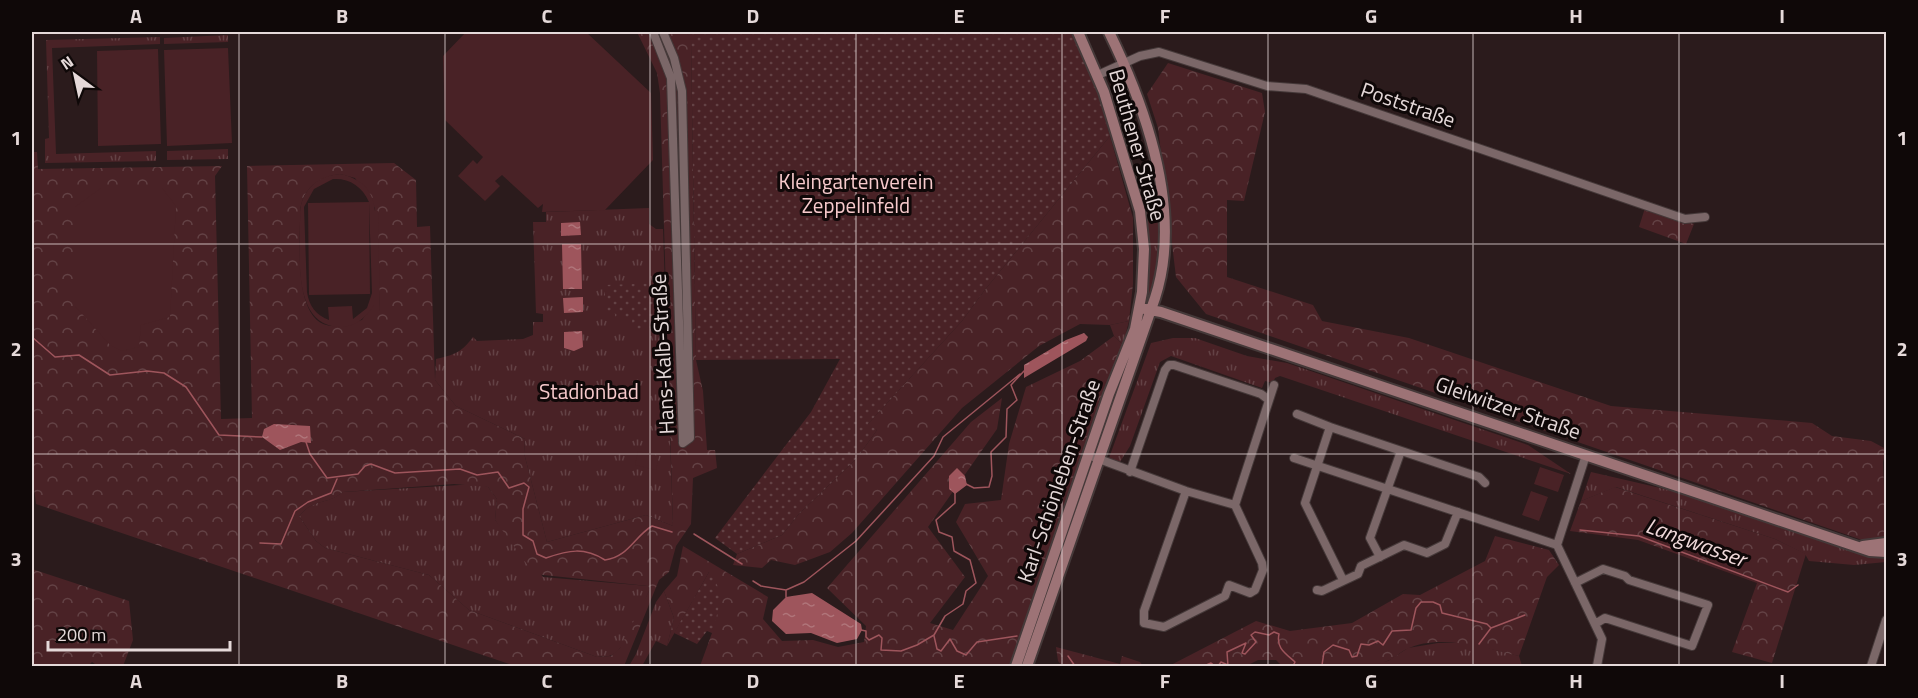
<svg xmlns="http://www.w3.org/2000/svg" width="1918" height="698" viewBox="0 0 1918 698" font-family="'Titillium Web',sans-serif">
<style>
.grass{fill:url(#grass-tufts)}
.forest{fill:url(#forest-crowns);fill-rule:evenodd}
.garden{fill:url(#garden-dots)}
.pitch{fill:#492226;fill-rule:evenodd}
.water{fill:url(#water-ripples)}
.lines{fill:none;stroke-linecap:round;stroke-linejoin:round}
.stream{stroke:#9e555c;stroke-width:1.5}
.street-casing{stroke:#453939;stroke-width:10}
.secondary-casing{stroke:#453939;stroke-width:14}
.street{stroke:#7b6768;stroke-width:8}
.secondary{stroke:#9d7376;stroke-width:10}
.grid{fill:none;stroke:#e5d9d9;stroke-width:1.5;stroke-opacity:0.55}
.labels{text-anchor:middle;stroke-width:6;stroke-linejoin:round;paint-order:stroke}
.street-label{font-size:21px;fill:#e5d9d9;stroke:#0f0808}
.park-label{font-size:21px;fill:#f7cacc;stroke:#0f0808}
.water-label{font-size:22px;font-style:italic;fill:#f0d9da;stroke:#0f0808}
.neatline{fill:none;stroke:#e5d9d9;stroke-width:2}
.grid-label{font-size:20px;text-anchor:middle;font-weight:bold;fill:#e5d9d9}
</style>
<defs>
<pattern id="grass-tufts" width="24" height="20" patternUnits="userSpaceOnUse" patternTransform="scale(1.5)"><rect width="24" height="20" fill="#492226"/><path d="M3 7l-1-3M5 7V3M7 7l1-3M15 17l-1-3M17 17v-4M19 17l1-3" fill="none" stroke="#634245"/></pattern>
<pattern id="forest-crowns" width="20" height="18" patternUnits="userSpaceOnUse" patternTransform="scale(1.5)"><rect width="20" height="18" fill="#492226"/><path d="M2 6a3 3 0 1 1 6 0M12 15a3 3 0 1 1 6 0" fill="none" stroke="#634245"/></pattern>
<pattern id="garden-dots" width="8" height="8" patternUnits="userSpaceOnUse" patternTransform="scale(1.5)"><rect width="8" height="8" fill="#492226"/><path d="M2 2h.1M6 6h.1" fill="none" stroke="#634245" stroke-width="1.8" stroke-linecap="round"/></pattern>
<pattern id="water-ripples" width="26" height="14" patternUnits="userSpaceOnUse" patternTransform="scale(1.5)"><rect width="26" height="14" fill="#9e555c"/><path d="M2 4q2-2 4 0t4 0M15 11q2-2 4 0t4 0" fill="none" stroke="#b0757a"/></pattern>
</defs>
<rect width="100%" height="100%" fill="#2b1b1c"/>
<path class="grass" d="M228 35V42L164 44V38Z
M160 37V44L52 48 56 154 156 151V161L45 163V139L49 138 46 40Z
M228 149V159L167 160V151Z
M1157 194 1162 252 1153 295 1148 294 1149 251 1139 199Z
M649 208V224L656 229H663L673 526 646 515 547 542 524 453 525 439 456 406 435 380 436 359C454 355 462 352 473 337L477 341 523 339 533 335V322H543V314L536 313 533 222H546V212Z
M1129 321 1123 345 1114 336 1110 325Z
M1173 338H1195L1247 356 1287 363 1528 445 1571 474 1280 376 1275 378 1273 383 1265 381 1262 388 1171 356 1160 362 1130 446 1120 462 1109 458 1151 343Z
M1591 472 1669 490 1850 551 1886 556V562L1854 565 1809 561 1805 554 1775 539 1616 487 1581 501Z
M477 484 488 487 497 499 495 520 543 577 648 586 650 589C642 605 628 647 612 655 608 657 602 656 597 657L469 610 429 575 325 548 316 541 299 516C316 497 325 506 343 492Z
M664 591 674 618 667 646 656 641 642 666H629L636 654 656 602Z
M1438 643H1469L1519 656 1522 666H1355L1388 661 1408 648Z"/>
<path class="forest" d="M637 32H686L691 39 696 360 703 391 707 450H715L717 468 693 478 691 524 676 546 669 572 659 580 624 666H515L36 504 32 472V152H37L38 169 222 166 215 176 221 419 252 418 247 166 394 163 416 180 417 227 430 226 435 380 456 406 525 439 524 453 547 542 646 515 673 526 660 93 657 73ZM340 174 355 178 375 208 380 312 374 303 362 320C353 322 343 326 334 326 291 327 301 239 300 212 302 189 318 177 340 174ZM454 484 488 487 497 499 495 520 534 574 648 586 650 589 620 648 611 656 597 657 469 610 429 575 325 548 316 541 299 516C316 497 326 506 343 492Z
M1168 63 1262 93 1265 112 1244 201 1227 200V277L1313 305 1322 321 1409 338 1611 406 1812 423 1832 436 1871 441 1886 449 1883 462 1886 538 1865 541 1206 314 1176 277 1158 128 1147 94Z
M1110 136 1133 218V284L1129 321 1110 325 1080 324 1039 346 962 408 852 533 830 552 795 565 771 560 762 568 733 565 737 554 782 535 798 515 857 458 877 430 867 425 962 321 984 291Z
M1645 208 1694 224 1686 244 1639 227Z
M1114 336 1123 345 1102 396 1010 666H700L712 633 709 572 667 646 674 618 664 591 677 576 683 546 768 597 763 619 782 641 813 640 838 647 864 642 866 626 827 588 971 422 1002 398 997 429 928 527 965 577 930 623 953 630 988 576 956 522 965 504 1001 500 1009 444 1026 387 1080 361Z
M1615 487 1775 539 1806 554 1772 663 1732 652 1757 583 1638 540 1570 531 1581 501Z
M1495 536 1549 550 1559 565 1547 577 1519 656C1486 648 1439 633 1407 649 1400 652 1394 659 1387 661 1356 673 1314 667 1282 666L1276 660H1258L1246 666H1169L1256 621 1290 631 1352 623 1403 594 1420 595 1485 561Z
M32 569 129 601 133 640 123 666H98L92 662 88 666H32Z
M1056 647 1120 664 1122 656 1140 662 1143 666H1062L1058 661Z"/>
<path class="garden" d="M686 32H1070L1089 63 1110 136 984 291 962 321 868 424 877 430 857 458 798 515 782 535 737 554 715 538 811 412 840 359 696 360 691 40Z
M665 283 666 329H633L632 319H615V314L605 311V285Z
M709 572C727 594 718 608 712 633L707 631 697 644 674 633Z"/>
<path class="pitch" d="M466 32H586L651 93 653 160 605 210 542 212 543 204 538 208 502 175 495 181 500 186 485 201 458 176 473 160 477 164 483 157 445 120 443 56Z
M228 48 232 143 167 146 164 50Z
M158 49 161 144 98 146 97 51Z
M340 174C360 178 373 189 375 211H378L380 312H374V305C366 317 356 327 340 327 289 326 301 246 300 212 302 189 318 176 340 174ZM333 179C349 178 362 186 369 202L308 203 309 295 370 294 369 203 372 293 367 308 353 319 352 306 328 307 329 320C316 315 309 306 307 292L304 207 314 189Z
M101 188H162L176 206 170 317 141 325 139 347 122 351 110 345 75 306V207Z
M638 451 659 456 656 470 635 465Z
M1540 467 1564 475 1558 492 1534 484Z
M1531 491 1548 497 1539 521 1522 515Z"/>
<path class="water" d="M580 222 581 235 561 236V223Z
M562 244H581L582 289H563Z
M583 297V312L564 313 563 298Z
M582 331 583 347 574 351 564 348V332Z
M1084 333 1088 337 1086 341 1024 378V365L1066 340Z
M274 424 310 426 311 443 301 442 280 450 262 437 264 429Z
M957 468 965 476 967 485 955 494 949 489V476Z
M812 593 861 624 862 630 857 639 837 643 811 633 786 634 772 621 773 610 786 597Z"/>
<g class="lines">
<path class="stream" d="M32 337 55 357 79 355 110 375 147 371 164 373 186 387 219 435 262 437
M306 442 310 454 327 478 358 474 365 466 371 464 395 473 460 469 477 475 498 472 509 488 524 483 529 487 523 509V535L533 541 537 554 546 558C569 550 584 547 605 560 628 557 634 537 652 526L672 532
M966 484 974 488 989 487 992 476 991 452 1006 437 1007 409 1017 400 1011 385 1024 371
M1580 530 1639 536 1788 592 1798 585
M694 534 742 564
M260 543 281 544 295 511 308 502 331 493 337 479
M753 581 761 586 786 590V597
M786 590 804 582 856 541 934 456 943 437 1020 374
M861 630 866 631V637L869 640 879 635 882 638 881 650 901 651 917 645 934 635 945 616 963 604 966 591 976 583 970 560 954 551 952 537 939 532 936 520 955 503V492
M934 636 937 649 941 651 950 639 957 651 966 655 977 642 1017 636
M1479 644 1491 628 1525 615
M1068 656 1075 666
M1204 666 1211 663 1215 666
M1218 666 1221 662 1230 666
M1228 666 1227 652 1246 643 1242 653 1245 654 1256 642 1251 635 1255 632 1269 635 1274 632 1279 634C1276 648 1285 653 1295 662L1293 666
M1318 666 1322 665 1324 652 1333 645 1349 650 1352 657 1357 656 1361 644 1369 645 1378 641 1383 645 1392 631 1411 630 1416 608 1421 602H1433L1440 605 1442 613 1487 624 1491 628"/>
<g class="street-casing">
<path id="street" d="M653 32 671 78 683 443
M663 32 674 58 682 91 690 438 683 443
M1098 75 1140 56 1159 52 1267 86 1306 89 1685 219 1705 217
M1297 414 1330 427
M1088 455 1186 491 1235 505
M1586 455 1557 545 1602 639 1597 666
M1294 458 1557 545
M1130 472 1165 370 1169 365H1174L1261 394 1269 400
M1186 491 1144 611V623L1164 627 1225 596 1229 585 1250 593 1255 590 1263 570 1262 563 1235 505
M1235 505 1274 385
M1380 557 1370 538 1401 451
M1343 580 1305 503 1330 427 1479 477 1485 483
M1575 583 1603 569 1625 576 1629 580 1708 605 1692 646 1605 618 1595 624
M1317 590 1322 591 1358 574 1361 566 1404 545 1427 553 1445 544 1458 512
M1871 666 1886 620"/>
</g>
<g class="secondary-casing">
<path id="secondary" d="M1140 308 1161 312 1870 551 1886 552
M1863 546 1886 543
M1016 666 1109 394 1135 329 1142 292 1144 249 1140 211 1104 92 1078 32
M1027 666 1155 298C1183 212 1147 110 1109 32"/>
</g>
<use href="#street" class="street"/>
<use href="#secondary" class="secondary"/>
</g>
<path class="grid" d="M239 32V666M445 32V666M650 32V666M856 32V666M1062 32V666M1268 32V666M1473 32V666M1679 32V666M32 244H1886M32 454H1886"/>
<g class="labels">
<g class="street-label">
<text transform="translate(1408 105) rotate(19)" y="7">Poststraße</text>
<text transform="translate(1137 145) rotate(74)" y="7">Beuthener Straße</text>
<text transform="translate(663 354) rotate(-93)" y="7">Hans-Kalb-Straße</text>
<text transform="translate(1508 408) rotate(19)" y="7">Gleiwitzer Straße</text>
<text transform="translate(1059 481) rotate(-71)" y="7">Karl-Schönleben-Straße</text>
</g>
<g class="park-label">
<text x="856" y="189">Kleingartenverein<tspan x="856" dy="24">Zeppelinfeld</tspan></text>
<text x="589" y="399">Stadionbad</text>
</g>
<g class="water-label">
<text transform="translate(1696 542) rotate(20)" y="8">Langwasser</text>
</g>
</g>
<rect width="1918" height="698" fill="none" stroke="#0f0808" stroke-width="66"/>
<g transform="translate(75 75) rotate(327)" stroke="#0f0808" stroke-width="4.5" paint-order="stroke">
<path d="M0-4.5L10 22L0 15L-10 22Z" fill="#e5d9d9"/>
<text y="-9" font-size="16" font-weight="bold" text-anchor="middle" fill="#e5d9d9">N</text>
</g>
<path d="M48 641v9h182v-9" fill="none" stroke="#e5d9d9" stroke-width="3"/>
<text x="57" y="641" font-size="18" fill="#e5d9d9" stroke="#0f0808" stroke-width="4.5" paint-order="stroke">200 m</text>
<rect x="33" y="33" width="1852" height="632" class="neatline"/>
<g class="grid-label">
<text x="136" y="23">A</text>
<text x="342" y="23">B</text>
<text x="547" y="23">C</text>
<text x="753" y="23">D</text>
<text x="959" y="23">E</text>
<text x="1165" y="23">F</text>
<text x="1371" y="23">G</text>
<text x="1576" y="23">H</text>
<text x="1782" y="23">I</text>
<text x="16" y="145">1</text>
<text x="1902" y="145">1</text>
<text x="16" y="356">2</text>
<text x="1902" y="356">2</text>
<text x="16" y="566">3</text>
<text x="1902" y="566">3</text>
<text x="136" y="688">A</text>
<text x="342" y="688">B</text>
<text x="547" y="688">C</text>
<text x="753" y="688">D</text>
<text x="959" y="688">E</text>
<text x="1165" y="688">F</text>
<text x="1371" y="688">G</text>
<text x="1576" y="688">H</text>
<text x="1782" y="688">I</text>
</g>
</svg>
